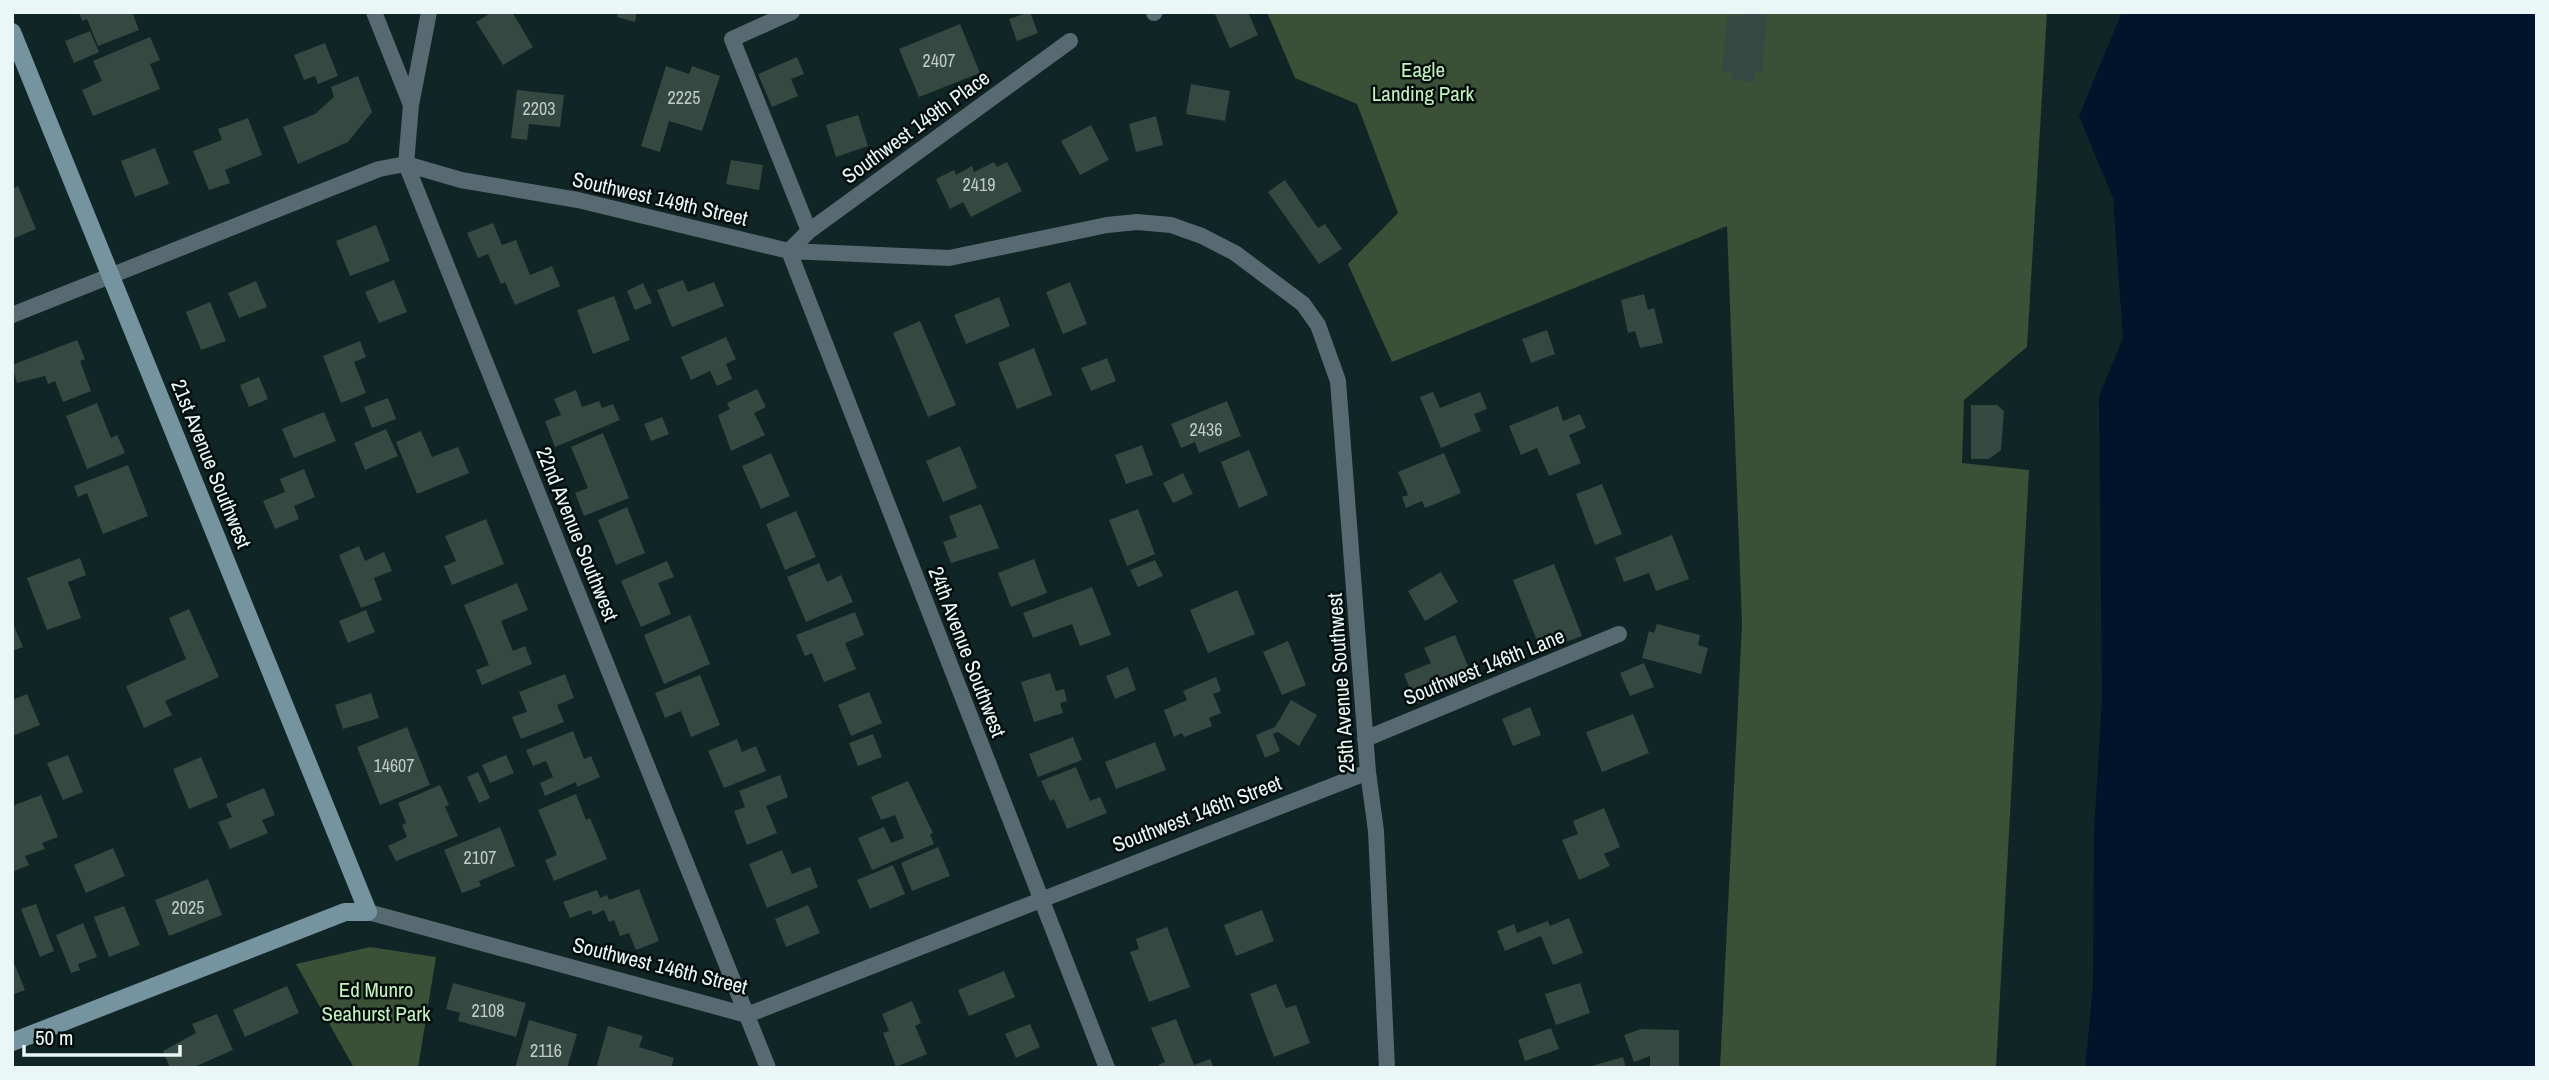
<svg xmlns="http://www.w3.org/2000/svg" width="2549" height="1080" viewBox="0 0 2549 1080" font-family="'Archivo Narrow',sans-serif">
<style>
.green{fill:#3a5037}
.water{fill:#00142b}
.building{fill:#354841}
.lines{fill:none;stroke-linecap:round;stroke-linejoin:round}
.street{stroke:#586a71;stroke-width:16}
.secondary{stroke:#7694a0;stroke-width:18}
.labels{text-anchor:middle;stroke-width:5;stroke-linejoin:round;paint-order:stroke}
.number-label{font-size:18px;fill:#bdcbca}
.park-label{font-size:21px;fill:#c4f2be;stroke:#050d0d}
.street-label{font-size:21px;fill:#eaf7f7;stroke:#050d0d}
</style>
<rect width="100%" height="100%" fill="#102526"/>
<path class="green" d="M1267 12H2047L2027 347 1964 400 1962 463 2029 470 1996 1068H1720L1742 624 1727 226 1392 362 1348 264 1398 213 1357 104 1295 78Z
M370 947 436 957 418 1068H354L296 964Z"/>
<path class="water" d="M2122 12H2537V1068H2085L2093 986 2094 833 2102 698 2099 396 2123 338 2113 198 2079 116Z"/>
<path class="building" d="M79 12H132L139 30 98 46 87 19 82 21Z
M492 12H512L533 47 503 65 476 22Z
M618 12H637L635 22 617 17Z
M1030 12 1038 33 1017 41 1009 19Z
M1214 12H1248L1258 35 1230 48Z
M1743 12H1767L1762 73H1755L1754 82 1731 79 1732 72 1722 71 1728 15 1742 17Z
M960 24 980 73 919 97 899 49Z
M90 31 99 52 74 63 65 41Z
M150 37 160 60 150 64 160 89 93 116 82 90 102 81 93 61Z
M325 43 338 76 318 84 315 76 304 80 294 55Z
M797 57 804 74 791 79 798 96 772 107 758 74Z
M666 66 689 74 692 66 720 76 702 131 669 121 660 152 641 146Z
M358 76 372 112 348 142 298 164 283 127 315 114 334 97 331 87Z
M1191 84 1230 91 1225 121 1186 114Z
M517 90 564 95 560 127 529 124 527 140 511 138Z
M858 115 868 146 836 157 826 125Z
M1156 116 1163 145 1136 152 1129 124Z
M248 118 262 155 225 170 230 183 209 190 193 151 222 140 218 129Z
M1091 125 1109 160 1080 175 1061 141Z
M155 148 169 184 135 197 121 161Z
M731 160 763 165 759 190 726 184Z
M994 162 997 167 1007 162 1022 191 971 217 963 202 950 209 936 179 954 170 956 175 972 166 974 172Z
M1285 180 1318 228 1325 224 1342 249 1319 264 1268 192Z
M18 186 36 229 12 239V189Z
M493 223 502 245 516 240 530 275 552 266 560 286 515 305 505 282 501 284 488 254 478 258 467 233Z
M376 225 390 261 350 276 336 241Z
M394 280 407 312 379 323 365 292Z
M683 280 688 292 714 282 724 306 672 327 657 290Z
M256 281 267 307 239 318 228 293Z
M1070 282 1087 324 1063 334 1046 292Z
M643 283 652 303 635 310 627 291Z
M1644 294 1648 310 1654 308 1663 343 1640 348 1635 331 1628 333 1621 300Z
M614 296 630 340 593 354 577 310Z
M999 297 1010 326 966 344 954 315Z
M210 302 226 341 201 350 186 312Z
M920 321 956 405 928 417 893 333Z
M1547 330 1555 354 1531 363 1522 339Z
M726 337 736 359 726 364 732 379 717 386 710 371 691 380 681 357Z
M77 340 85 359 80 361 91 391 63 402 55 381 48 384 45 376 17 383 12 365Z
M360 341 366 357 354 362 366 393 341 403 323 356Z
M1034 348 1052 395 1017 409 998 363Z
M1107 358 1116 381 1091 391 1081 368Z
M259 377 268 399 249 407 240 385Z
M757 389 766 407 754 413 765 435 731 451 718 415 730 409 727 403Z
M576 390 582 407 599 401 602 408 613 404 620 420 555 447 545 421 561 415 554 399Z
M1433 392 1440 408 1480 392 1487 409 1474 414 1481 431 1441 448 1420 397Z
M388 398 396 419 372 428 364 407Z
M1227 401 1241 436 1199 453 1195 442 1181 448 1171 424Z
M97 403 111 438 117 435 125 453 87 469 66 416Z
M1971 405H1997L2004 411 2001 450 1989 459H1971Z
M1558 406 1563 421 1580 414 1586 428 1569 435 1581 463 1549 476 1537 448 1521 455 1509 426Z
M324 412 336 441 294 458 282 429Z
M662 417 669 434 651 441 644 424Z
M386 429 398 456 365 470 354 443Z
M421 431 432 457 458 447 469 473 417 494 396 442Z
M603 433 629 498 584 516 575 493 588 488 571 447Z
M1142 445 1153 475 1126 484 1115 455Z
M960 446 977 488 943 502 926 461Z
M1249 450 1268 495 1239 508 1221 462Z
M771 453 790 496 761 509 742 466Z
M1444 453 1461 493 1425 508 1422 501 1406 508 1402 497 1408 495 1398 472Z
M128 465 148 516 103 534 87 493 78 497 74 486Z
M304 469 315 497 294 506 299 519 275 529 263 501 285 492 280 479Z
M1183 473 1193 494 1173 503 1163 483Z
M1602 484 1622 534 1595 545 1576 494Z
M981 504 999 548 951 563 943 542 957 537 949 516Z
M627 507 645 553 616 565 598 520Z
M1138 509 1155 554 1127 566 1109 520Z
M796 511 816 557 785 570 766 524Z
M486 519 504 564 452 585 444 566 456 561 445 536Z
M1672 535 1689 579 1656 591 1649 573 1624 582 1615 558Z
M359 546 365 561 384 552 392 571 374 578 382 600 361 608 339 555Z
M80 558 86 575 68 582 81 618 47 630 27 578Z
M1034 559 1047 593 1011 607 998 573Z
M1155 560 1163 576 1138 587 1130 570Z
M667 561 674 577 658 583 671 614 641 627 621 581Z
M819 563 827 582 841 575 853 602 806 622 787 577Z
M1554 564 1582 636 1541 651 1513 580Z
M1441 572 1458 602 1425 621 1408 591Z
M517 583 528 610 501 621 513 651 525 646 532 664 482 685 476 670 489 665 464 605Z
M1092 587 1111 635 1080 646 1072 624 1033 638 1023 613Z
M1237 590 1255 634 1208 653 1190 610Z
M189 609 219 677 165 701 172 715 144 728 126 686 186 659 169 618Z
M366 610 375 632 348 643 339 621Z
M855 612 864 635 845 643 856 669 824 682 812 653 805 656 796 635Z
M690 615 710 664 664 684 644 635Z
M12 621 23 647 12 651Z
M1657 624 1700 635 1698 645 1708 648 1701 674 1642 658 1649 631 1654 633Z
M1455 635 1474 680 1416 704 1404 674 1431 663 1424 648Z
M1288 641 1306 685 1282 695 1263 652Z
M1644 663 1654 687 1630 696 1620 673Z
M1128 667 1136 690 1115 699 1106 676Z
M1050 673 1056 691 1064 689 1067 701 1060 703 1063 713 1034 722 1021 682Z
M565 674 574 698 557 705 564 722 521 739 512 717 527 712 519 692Z
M700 675 720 725 691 737 681 711 665 718 655 693Z
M1216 677 1221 691 1213 694 1221 713 1209 718 1212 726 1184 737 1182 733 1174 737 1164 710 1187 700 1183 691Z
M869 692 882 723 851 736 838 705Z
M371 693 379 718 343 729 335 705Z
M27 694 40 725 12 736V700Z
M1291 700 1317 715 1299 746 1278 732 1273 734 1280 751 1265 758 1256 735 1275 727Z
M1530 707 1541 735 1513 746 1502 719Z
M1633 714 1649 753 1602 772 1586 732Z
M407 727 430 785 380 805 357 747Z
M573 731 584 759 591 756 600 777 577 787 576 782 545 796 540 783 553 777 546 761 533 766 526 750Z
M873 734 882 757 858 766 849 743Z
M1073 737 1082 760 1038 777 1029 754Z
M737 739 742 752 756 746 766 771 724 788 708 751Z
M1155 742 1166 770 1116 789 1105 762Z
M68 755 83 792 63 800 47 763Z
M506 755 514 773 490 783 482 765Z
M201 757 218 797 189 809 173 769Z
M1076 767 1090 801 1100 797 1107 813 1067 829 1054 799 1050 801 1041 781Z
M478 772 490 798 479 803 467 777Z
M780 775 788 797 766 806 777 833 747 845 734 811 745 807 739 791Z
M908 781 933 833 930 834 934 844 872 870 858 838 884 827 891 843 904 838 895 815 881 820 871 797Z
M440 785 449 805 445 807 458 836 396 861 388 846 407 837 402 825 406 823 398 803Z
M264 788 275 815 262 820 268 833 230 849 218 822 232 817 226 804Z
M576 794 586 820 590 818 607 859 554 881 545 860 557 855 538 810Z
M41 795 58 837 42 843 45 849 25 856 29 865 12 872V806Z
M1604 808 1620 847 1604 854 1610 866 1579 880 1562 840 1578 834 1573 821Z
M500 827 515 866 479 881 481 886 462 893 444 850Z
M938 847 950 876 912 891 901 863Z
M113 848 125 876 86 893 74 865Z
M782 850 792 874 810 867 818 887 767 908 749 864Z
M893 865 905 894 870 909 857 880Z
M208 879 222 915 169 936 155 900Z
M639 889 659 941 636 950 629 933 620 936 614 920 609 922 604 910 593 915 591 910 570 918 563 902 597 890 600 898 607 895 609 900Z
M36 904 54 951 40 957 21 909Z
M808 905 820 933 786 947 775 919Z
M124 906 140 945 109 957 94 917Z
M1262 910 1274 941 1236 956 1224 925Z
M1569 918 1583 953 1553 965 1541 936 1505 951 1497 931 1514 924 1517 933 1548 921 1550 926Z
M83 923 97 957 78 964 80 970 71 973 56 935Z
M1167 927 1190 987 1149 1002 1130 952 1139 949 1136 939Z
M12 958 25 990 12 995Z
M1004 971 1015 997 969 1016 958 990Z
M453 983 526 1003 516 1037 458 1021 460 1013 446 1009Z
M1580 983 1590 1013 1556 1025 1545 994Z
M1276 984 1286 1008 1296 1005 1310 1043 1274 1057 1250 994Z
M287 986 299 1013 245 1037 233 1010Z
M912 1001 921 1023 915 1026 927 1054 896 1067 883 1033 889 1031 882 1014Z
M217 1014 233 1050 192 1068H170L163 1051 196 1033 192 1024Z
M1176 1019 1194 1065 1210 1059 1214 1068H1159L1158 1065 1165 1062 1151 1028Z
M529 1020 577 1034 567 1068H515Z
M1030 1024 1040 1047 1016 1058 1005 1034Z
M608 1026 643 1036 639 1047 674 1058 671 1068H596Z
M1551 1028 1559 1049 1525 1061 1518 1040Z
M1641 1029 1679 1030V1068H1650V1056L1634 1062 1624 1035Z
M1623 1057 1626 1068H1588V1067Z"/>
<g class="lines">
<path class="street" d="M374 12 411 105 406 164 768 1068
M792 12 732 39 809 231
M1154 13 1155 12
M1070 41 809 231 789 251 1107 1068
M411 105 429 12
M12 315 379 169 406 164 461 180 578 200 789 251 949 258 1107 225 1137 222 1171 225 1202 236 1235 253 1303 304 1318 325 1338 381 1368 772 1376 831 1387 1068
M1365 739 1619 634
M368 912 747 1015 1368 772"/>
<path class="secondary" d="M12 32 368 912
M12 1042 345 912H368"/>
</g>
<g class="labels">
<g class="number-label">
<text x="939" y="67">2407</text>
<text x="684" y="104">2225</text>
<text x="539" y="115">2203</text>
<text x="979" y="191">2419</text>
<text x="1206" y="436">2436</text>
<text x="394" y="772">14607</text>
<text x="480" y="864">2107</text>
<text x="188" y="914">2025</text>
<text x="488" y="1017">2108</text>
<text x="546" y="1057">2116</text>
</g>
<g class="park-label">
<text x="1423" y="77">Eagle<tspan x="1423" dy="24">Landing Park</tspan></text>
<text x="376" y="997">Ed Munro<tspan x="376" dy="24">Seahurst Park</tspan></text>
</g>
<g class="street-label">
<text transform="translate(916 127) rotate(-36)" y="7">Southwest 149th Place</text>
<text transform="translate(660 199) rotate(13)" y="7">Southwest 149th Street</text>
<text transform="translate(211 464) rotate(68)" y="7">21st Avenue Southwest</text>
<text transform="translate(577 534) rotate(68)" y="7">22nd Avenue Southwest</text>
<text transform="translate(967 652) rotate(69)" y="7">24th Avenue Southwest</text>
<text transform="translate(1484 667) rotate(-22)" y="7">Southwest 146th Lane</text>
<text transform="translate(1341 683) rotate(-94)" y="7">25th Avenue Southwest</text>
<text transform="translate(1197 814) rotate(-21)" y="7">Southwest 146th Street</text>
<text transform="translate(660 966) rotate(14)" y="7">Southwest 146th Street</text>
</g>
</g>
<rect width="2549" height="1080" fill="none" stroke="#eaf7f7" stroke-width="28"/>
<path d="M24 1045v10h156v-10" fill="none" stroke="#eaf7f7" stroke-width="3.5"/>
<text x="35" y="1045" font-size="21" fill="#eaf7f7" stroke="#050d0d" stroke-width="5" paint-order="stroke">50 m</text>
</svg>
